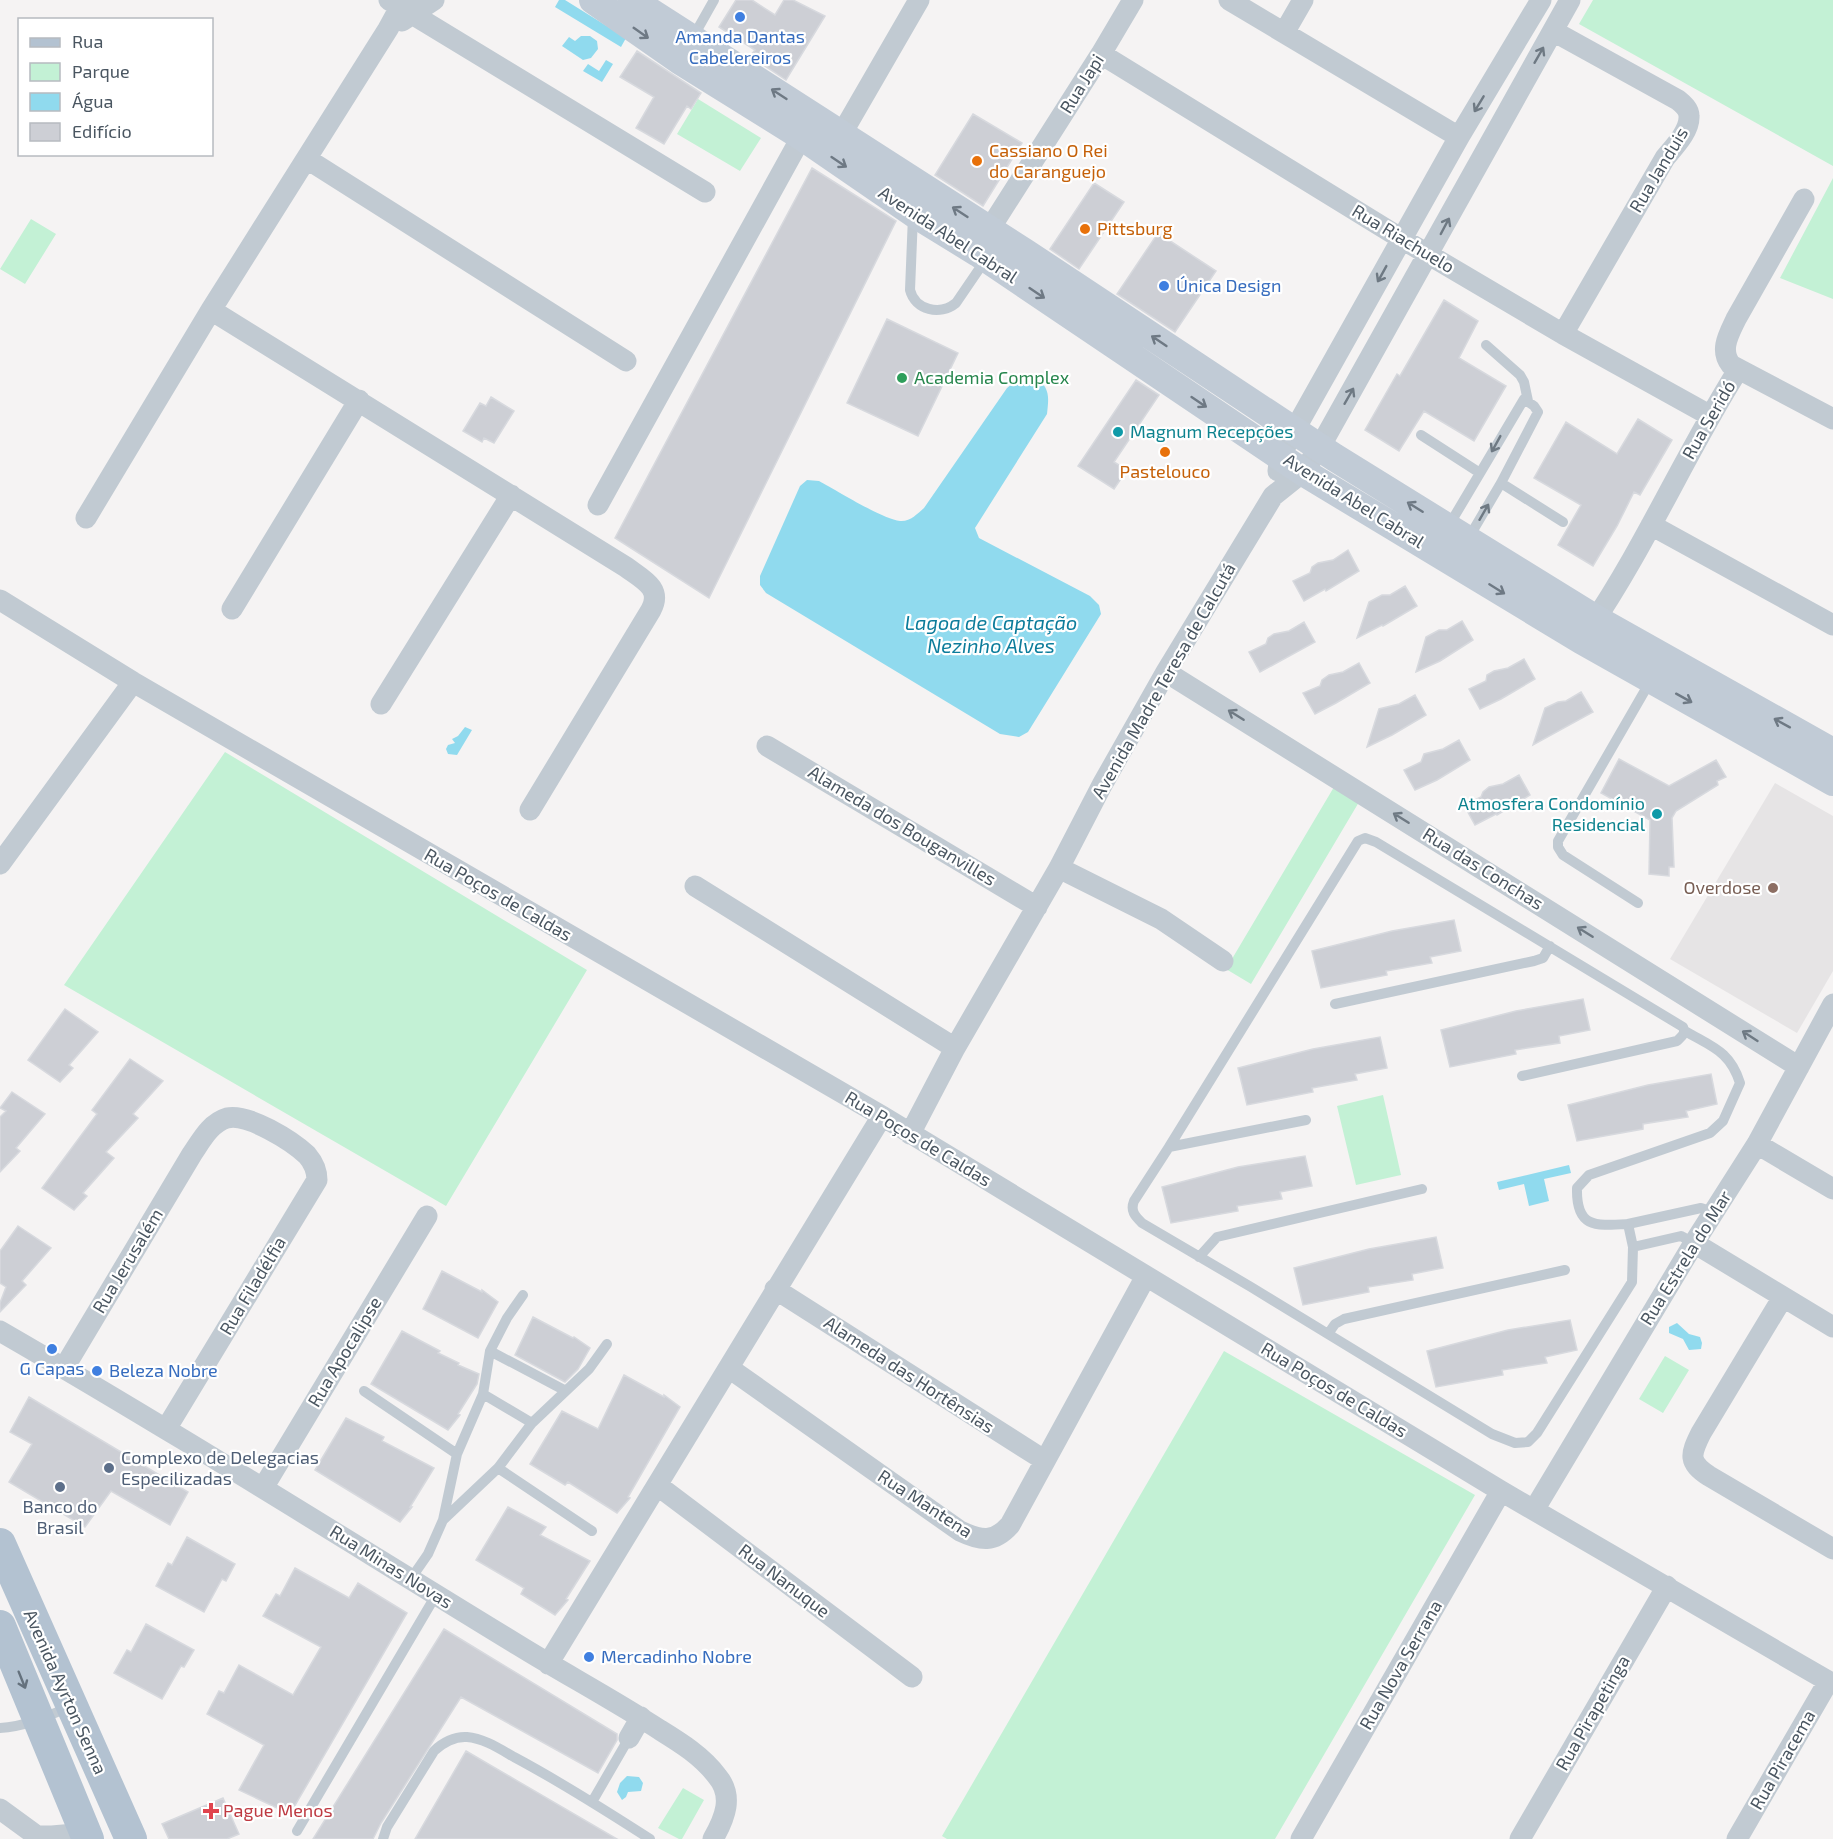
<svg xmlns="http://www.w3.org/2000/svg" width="1833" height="1839" viewBox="0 0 1833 1839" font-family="'Exo 2',sans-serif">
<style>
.education{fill:#e6e4e5}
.green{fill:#c3f1d5}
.water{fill:#90daee}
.building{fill:#cdcfd5;stroke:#d7d9de;stroke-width:1.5}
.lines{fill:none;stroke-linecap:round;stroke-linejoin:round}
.service{stroke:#c1cad2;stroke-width:10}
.minor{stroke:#c1cad2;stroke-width:21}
.secondary{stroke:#c1cbd6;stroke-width:28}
.primary{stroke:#b3c2d1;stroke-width:32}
.oneway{stroke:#6e7984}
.oneway2{stroke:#6e7983}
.oneway3{stroke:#64717d}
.shop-dot{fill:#3f7fe0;stroke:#fff;stroke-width:2}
.food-dot{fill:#e8710a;stroke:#fff;stroke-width:2}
.leisure-dot{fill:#2e9e5b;stroke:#fff;stroke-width:2}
.culture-dot{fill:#0f9aa8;stroke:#fff;stroke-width:2}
.education-dot{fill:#8d6e63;stroke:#fff;stroke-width:2}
.service-dot{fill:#5c6f8a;stroke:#fff;stroke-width:2}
.health-dot{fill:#e0444e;stroke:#fff;stroke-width:2}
.labels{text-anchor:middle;stroke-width:4.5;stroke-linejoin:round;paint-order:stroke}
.shop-label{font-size:18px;fill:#366cbe;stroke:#fff;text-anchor:start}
.street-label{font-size:18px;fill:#4a5661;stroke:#fff}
.food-label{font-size:18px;fill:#c56008;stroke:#fff;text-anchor:start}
.leisure-label{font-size:18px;fill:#27864d;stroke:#fff;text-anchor:start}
.culture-label{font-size:18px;fill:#0d838f;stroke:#fff;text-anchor:start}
.education-label{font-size:18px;fill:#785e54;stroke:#fff;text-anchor:end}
.service-label{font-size:18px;fill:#4e5e75;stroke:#fff;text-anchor:start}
.health-label{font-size:18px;fill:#be3a42;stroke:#fff;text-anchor:start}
.water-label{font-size:20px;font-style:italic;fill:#0c7c9b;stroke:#fff}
</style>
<rect width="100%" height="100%" fill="#f5f3f3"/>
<path class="education" d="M1775 783 1833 816V971L1797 1033 1670 959Z"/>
<path class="green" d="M1593 0H1833V166L1579 24Z
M698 99 761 138 740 171 677 134Z
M1833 178V299L1780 278Z
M31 219 56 234 25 284 0 269Z
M225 752 587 970 446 1206 64 985Z
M1334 787 1359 802 1251 984 1226 969Z
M1383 1095 1401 1175 1356 1185 1337 1106Z
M1224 1351 1475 1495 1275 1839H947L942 1836Z
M1665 1356 1689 1370 1663 1413 1639 1399Z
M683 1788 704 1800 682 1839H679L658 1828Z"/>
<path class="water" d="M559 0H565L626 38 621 47 555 7Z
M581 36H590L597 41 598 49 591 58 583 60 562 46 569 37 575 41Z
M606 60 613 64 602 82 583 71 588 64 599 71Z
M1035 376C1050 389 1049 395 1047 414L975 528 979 538 1090 596 1099 605 1101 614 1028 732 1019 737 1000 734 766 593 760 585V576L800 486 807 480 819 481C836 490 882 519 900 521 910 522 917 514 924 508L1007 388 1020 377Z
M465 727 472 730 457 755 448 754 446 749 448 745 455 743 452 739 458 736Z
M1569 1165 1571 1173 1544 1179 1549 1201 1529 1206 1524 1184 1499 1190 1497 1182Z
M1677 1323 1689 1334 1700 1337 1702 1343 1701 1349 1689 1350 1683 1339 1669 1333V1327Z
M627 1776 639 1777 643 1783 641 1791 628 1792 626 1797 622 1800 617 1792 620 1783Z"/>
<path class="building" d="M736 0H752L775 15 784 0H793L825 16 786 80 750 56 755 50 719 27Z
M637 51 701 93 691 109 687 106 664 144 636 128 654 97 620 77Z
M973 114 1022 143 983 206 935 175Z
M812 168 896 221 709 598 615 538Z
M1094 183 1124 202 1079 269 1050 249Z
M1158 233 1216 271 1175 332 1117 294Z
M1444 300 1478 321 1459 358 1506 386 1474 441 1424 411 1399 451 1365 430 1397 374 1400 376Z
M887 319 958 353 918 436 847 403Z
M1136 380 1159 395 1114 462 1127 470 1114 489 1078 466Z
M491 397 514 411 494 443 484 438 482 442 463 431 480 403 486 406Z
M1638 419 1672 440 1640 495 1634 492 1617 526 1593 566 1558 545 1581 505 1534 478 1566 422 1617 454Z
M1348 550 1359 571 1326 591 1325 589 1304 601 1293 581 1310 573 1312 567 1318 563 1333 560Z
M1405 586 1417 606 1383 626 1382 625 1357 638 1369 602 1382 595H1390Z
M1462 621 1473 640 1440 661 1416 672 1426 637 1439 630H1447Z
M1304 622 1315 642 1260 672 1249 652 1266 644 1268 638 1274 634 1289 631Z
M1524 659 1535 679 1501 699 1480 709 1469 689 1486 681 1487 675 1494 671 1508 668Z
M1359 663 1370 683 1336 703 1315 714 1303 693 1320 686 1322 680 1329 675 1343 672Z
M1581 692 1593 712 1533 745 1545 708 1558 702 1566 701Z
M1415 695 1426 715 1392 735 1367 747 1379 709 1399 704Z
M1459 740 1470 760 1437 780 1415 790 1404 770 1421 762 1424 754 1443 749Z
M1619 759 1669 786 1716 760 1726 777 1717 781 1718 785 1676 811 1672 818 1674 867H1669V876L1649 874 1650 820 1601 793Z
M1519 775 1530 795 1497 815 1496 814 1475 825 1464 805 1481 797 1483 792 1489 787 1503 784Z
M1454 920 1461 951 1430 957 1432 963 1386 971 1387 975 1321 988 1312 951 1392 931Z
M1583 999 1590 1030 1559 1036 1560 1043 1515 1050 1516 1054 1450 1067 1441 1030 1516 1011Z
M65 1009 98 1032 69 1065 73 1068 60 1082 28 1060Z
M1380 1037 1387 1068 1355 1074 1357 1080 1312 1088 1313 1092 1247 1105 1238 1068 1313 1049Z
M130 1059 163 1081 133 1114 138 1118 106 1152 114 1158 83 1193 87 1196 74 1210 42 1188 97 1114 92 1110Z
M1711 1074 1717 1104 1686 1111 1688 1117 1643 1124V1129L1577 1141 1568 1105 1648 1085Z
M12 1092 45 1114 16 1148 20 1151 0 1172V1117L6 1111 0 1108Z
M1305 1156 1312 1186 1280 1192 1282 1199 1237 1206 1238 1211 1171 1223 1162 1187 1238 1167Z
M18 1226 51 1248 22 1281 26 1285 0 1312V1303L6 1287 0 1283V1251Z
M1436 1237 1443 1268 1412 1274 1413 1280 1368 1287 1369 1292 1303 1305 1294 1268 1369 1249Z
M442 1271 482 1292V1290L498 1302 478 1338 423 1309Z
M533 1317 573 1338 574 1337 590 1348 578 1369 565 1382 515 1355Z
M1570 1320 1577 1350 1545 1357 1547 1363 1502 1370 1503 1375 1436 1387 1427 1351 1508 1330Z
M402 1331 440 1351 438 1353 459 1363 458 1365 479 1374 477 1384 458 1414 460 1415 448 1430 371 1384Z
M624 1375 664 1397V1395L680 1407 628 1497 630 1498 617 1513 568 1482 565 1485 530 1464 562 1411 598 1429Z
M29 1397 188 1492 170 1525 111 1491 85 1527 9 1482 32 1444 10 1432Z
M346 1418 384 1437 382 1441 434 1468 410 1507H412L400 1522 315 1470Z
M508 1507 546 1527 540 1535 590 1561 566 1599 568 1600 555 1615 521 1594 524 1588 476 1560Z
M187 1537 235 1564 226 1581 222 1579 204 1612 156 1586 168 1563 172 1565Z
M295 1568 349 1598 358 1583 407 1613 290 1814 239 1790 264 1745 207 1714 219 1691 224 1693 239 1665 293 1695 321 1647 263 1616 276 1594 280 1596Z
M146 1624 194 1650 184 1667 181 1666 162 1699 114 1673 127 1650 131 1652Z
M444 1629 617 1734V1740L598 1773 461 1697 381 1823 373 1839H313Z
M466 1751 617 1839H415Z
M223 1798 239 1834 227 1839H169L162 1824Z"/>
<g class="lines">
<path class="service" d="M692 39 714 0
M913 216 910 290C915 310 940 316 956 303L986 259
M1486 345 1520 375 1524 382 1528 401
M1421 435 1480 473
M1501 483 1563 522
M1448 527 1524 399 1534 406 1538 412 1501 483 1468 539
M1638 903 1563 855 1558 847V841L1651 680
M1335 1004 1534 961 1543 958 1550 946
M1306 1120 1169 1147 1134 1201C1130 1211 1135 1216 1142 1223L1251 1287 1492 1434 1515 1443 1528 1442 1537 1433 1632 1282 1633 1247 1628 1224 1701 1208 1714 1212
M1169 1147 1358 841 1365 838 1376 842 1683 1027C1686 1034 1682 1036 1677 1041L1522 1076
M1628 1224C1595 1226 1576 1228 1577 1188L1589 1175 1710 1133 1723 1121 1740 1083C1730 1051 1712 1047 1685 1031
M1633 1247 1681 1236 1694 1243
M1199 1257 1217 1237 1422 1189
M523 1295 507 1318 490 1351 566 1391
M1328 1334 1335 1324 1344 1319 1565 1270
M364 1391 457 1454 483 1394 490 1351
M483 1394 532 1423
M498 1468 592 1531
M443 1520 457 1454
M410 1580 428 1554 443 1520 498 1468 532 1423 589 1369 607 1344
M0 1728C24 1727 46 1717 69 1707
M592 1802 629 1738
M297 1831 436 1595
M383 1839 387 1827 434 1751C442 1743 455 1736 467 1737 483 1738 500 1749 514 1757 561 1782 605 1810 650 1839"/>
<path class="minor" d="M389 0 705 192
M1229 0 1459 137
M402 21 434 0
M1553 31 1678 100C1683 104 1689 109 1689 116 1690 131 1674 147 1665 158L1563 334
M1284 33 1303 0
M1101 54 1402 239 1563 334 1709 415
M841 135 919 0
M307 159 626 361
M1804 199 1736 319C1729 334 1719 350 1731 365L1833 419
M982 241 1101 54 1133 0
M211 310 626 567C642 579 663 588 651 610L530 810
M1278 471 1280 456 1459 137 1541 0
M598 505 808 125
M86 518 211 310 388 29 400 7 407 0
M1651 525 1833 625
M0 600 133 682 882 1116 1501 1491 1833 1684
M232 609 359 400
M1589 629C1645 547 1685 454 1738 370
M1166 672 1799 1067
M381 704 511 495
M767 746 1037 907
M0 864 133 682
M1059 868 1161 919 1223 961
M695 886 955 1048
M910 1134 955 1048 1059 868 1102 785 1166 672 1273 496 1303 472 1320 447 1570 0
M1757 1144 1833 1189
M1694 1243 1833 1327
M775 1289 1044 1460
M1783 1297 1701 1433C1690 1455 1688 1462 1709 1476L1833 1549
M0 1331C175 1432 346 1540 518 1645 565 1674 614 1700 660 1730 681 1743 702 1756 717 1776 734 1796 725 1818 713 1839
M64 1368 192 1154C201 1141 210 1123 227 1118 248 1113 292 1141 307 1155 313 1162 317 1171 317 1180L166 1429
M729 1368 960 1531C981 1541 994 1543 1010 1525L1146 1276
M657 1485 912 1677
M263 1488 427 1216
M1534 1510 1694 1243 1757 1144 1833 1004
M548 1664 882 1116
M629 1738 641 1717
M0 1809 37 1836H52L86 1833
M1301 1839 1501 1491
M1520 1839 1667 1586
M1737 1839 1828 1682"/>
<path class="secondary" d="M593 0 679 60 801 136 913 213 978 253 1303 472 1581 640 1833 782
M632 0 1026 253 1334 457 1596 619 1833 752"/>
<path class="primary" d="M0 1544 131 1839
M0 1626 88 1839"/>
</g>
<defs><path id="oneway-shaft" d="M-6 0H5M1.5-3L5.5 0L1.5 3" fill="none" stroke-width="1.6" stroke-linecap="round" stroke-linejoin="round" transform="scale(1.5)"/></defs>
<g class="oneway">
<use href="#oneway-shaft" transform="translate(641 33) rotate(35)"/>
<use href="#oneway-shaft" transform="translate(779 94) rotate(-147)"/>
<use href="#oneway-shaft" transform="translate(839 162) rotate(34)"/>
<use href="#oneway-shaft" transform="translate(960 212) rotate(-147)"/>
<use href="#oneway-shaft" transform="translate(1037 293) rotate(34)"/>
<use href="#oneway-shaft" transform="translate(1159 341) rotate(-146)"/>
<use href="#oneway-shaft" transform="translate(1199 402) rotate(34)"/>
<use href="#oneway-shaft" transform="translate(1415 507) rotate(-148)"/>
<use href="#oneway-shaft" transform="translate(1497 589) rotate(32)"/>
<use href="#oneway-shaft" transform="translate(1684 698) rotate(29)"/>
<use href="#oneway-shaft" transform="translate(1782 723) rotate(-151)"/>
</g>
<g class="oneway2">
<use href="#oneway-shaft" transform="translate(1539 55) rotate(-60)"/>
<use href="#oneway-shaft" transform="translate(1479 104) rotate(121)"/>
<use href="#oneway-shaft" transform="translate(1445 226) rotate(-62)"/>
<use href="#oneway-shaft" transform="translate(1382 274) rotate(119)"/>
<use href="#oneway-shaft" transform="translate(1349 396) rotate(-60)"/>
<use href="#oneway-shaft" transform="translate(1496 444) rotate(119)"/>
<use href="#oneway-shaft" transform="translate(1484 512) rotate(-60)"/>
<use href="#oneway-shaft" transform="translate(1236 715) rotate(-148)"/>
<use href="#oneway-shaft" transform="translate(1401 818) rotate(-148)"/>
<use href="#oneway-shaft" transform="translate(1585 932) rotate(-148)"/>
<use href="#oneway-shaft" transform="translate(1750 1036) rotate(-147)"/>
</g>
<use class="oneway3" href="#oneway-shaft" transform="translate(22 1680) rotate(68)"/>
<g class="shop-dot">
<circle cx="740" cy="17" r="6"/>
<circle cx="1164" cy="286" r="6"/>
<circle cx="52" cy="1349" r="6"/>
<circle cx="97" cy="1371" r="6"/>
<circle cx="589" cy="1657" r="6"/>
</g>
<g class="food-dot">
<circle cx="977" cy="161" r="6"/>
<circle cx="1085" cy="229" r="6"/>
<circle cx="1165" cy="452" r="6"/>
</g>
<circle class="leisure-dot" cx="902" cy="378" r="6"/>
<g class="culture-dot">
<circle cx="1118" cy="432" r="6"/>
<circle cx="1657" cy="814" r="6"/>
</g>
<circle class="education-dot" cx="1773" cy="888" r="6"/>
<g class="service-dot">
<circle cx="109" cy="1468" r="6"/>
<circle cx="60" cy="1487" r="6"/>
</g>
<path class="health-dot" d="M208 1802h6v6h6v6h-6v6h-6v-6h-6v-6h6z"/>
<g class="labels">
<g class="shop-label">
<text x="740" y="43" text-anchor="middle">Amanda Dantas<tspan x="740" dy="21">Cabelereiros</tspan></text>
<text x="1176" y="292">Única Design</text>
<text x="52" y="1375" text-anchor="middle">G Capas</text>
<text x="109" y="1377">Beleza Nobre</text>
<text x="601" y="1663">Mercadinho Nobre</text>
</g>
<g class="street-label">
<text transform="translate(1082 84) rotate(-58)" y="6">Rua Japi</text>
<text transform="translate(1659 170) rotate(-59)" y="6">Rua Janduis</text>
<text transform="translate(948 235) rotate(33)" y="6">Avenida Abel Cabral</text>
<text transform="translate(1403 239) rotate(31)" y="6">Rua Riachuelo</text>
<text transform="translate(1709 420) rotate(-60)" y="6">Rua Seridó</text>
<text transform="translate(1354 501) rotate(32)" y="6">Avenida Abel Cabral</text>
<text transform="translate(1164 681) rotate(-60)" y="6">Avenida Madre Teresa de Calcutá</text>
<text transform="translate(902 826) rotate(31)" y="6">Alameda dos Bouganvilles</text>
<text transform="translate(1483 869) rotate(32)" y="6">Rua das Conchas</text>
<text transform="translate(498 895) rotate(30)" y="6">Rua Poços de Caldas</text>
<text transform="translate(918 1139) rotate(31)" y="6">Rua Poços de Caldas</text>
<text transform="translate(1686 1258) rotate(-58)" y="6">Rua Estrela do Mar</text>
<text transform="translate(128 1261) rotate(-59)" y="6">Rua Jerusalém</text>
<text transform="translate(253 1286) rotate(-59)" y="6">Rua Filadélfia</text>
<text transform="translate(345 1352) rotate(-59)" y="6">Rua Apocalipse</text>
<text transform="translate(909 1375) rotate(33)" y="6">Alameda das Hortênsias</text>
<text transform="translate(1334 1390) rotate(31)" y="6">Rua Poços de Caldas</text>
<text transform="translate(925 1504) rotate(33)" y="6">Rua Mantena</text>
<text transform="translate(391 1567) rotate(32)" y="6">Rua Minas Novas</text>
<text transform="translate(784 1581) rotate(37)" y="6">Rua Nanuque</text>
<text transform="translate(1401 1665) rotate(-60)" y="6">Rua Nova Serrana</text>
<text transform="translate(65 1692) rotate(66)" y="6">Avenida Ayrton Senna</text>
<text transform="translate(1593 1713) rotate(-60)" y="6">Rua Pirapetinga</text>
<text transform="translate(1783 1760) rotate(-60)" y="6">Rua Piracema</text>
</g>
<g class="food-label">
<text x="989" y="157">Cassiano O Rei<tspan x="989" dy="21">do Caranguejo</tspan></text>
<text x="1097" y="235">Pittsburg</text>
<text x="1165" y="478" text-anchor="middle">Pastelouco</text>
</g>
<g class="leisure-label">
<text x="914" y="384">Academia Complex</text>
</g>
<g class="culture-label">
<text x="1130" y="438">Magnum Recepções</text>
<text x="1645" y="810" text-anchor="end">Atmosfera Condomínio<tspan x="1645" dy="21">Residencial</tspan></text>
</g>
<g class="education-label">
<text x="1761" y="894">Overdose</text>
</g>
<g class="service-label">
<text x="121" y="1464">Complexo de Delegacias<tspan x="121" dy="21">Especilizadas</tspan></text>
<text x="60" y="1513" text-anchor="middle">Banco do<tspan x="60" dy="21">Brasil</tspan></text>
</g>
<g class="health-label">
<text x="223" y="1817">Pague Menos</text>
</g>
<g class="water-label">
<text x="991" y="630">Lagoa de Captação<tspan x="991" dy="23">Nezinho Alves</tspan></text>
</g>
</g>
<rect x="18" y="18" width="195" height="138" fill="#ffffff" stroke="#b7bbc0" stroke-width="1.5"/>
<rect x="30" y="38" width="30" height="9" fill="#b3c2d1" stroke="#b7bbc0" stroke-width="1.5"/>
<text x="72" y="48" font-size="18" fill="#4a5661">Rua</text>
<rect x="30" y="63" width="30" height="18" fill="#c3f1d5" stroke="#b7bbc0" stroke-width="1.5"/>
<text x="72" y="78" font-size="18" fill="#4a5661">Parque</text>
<rect x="30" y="93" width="30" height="18" fill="#90daee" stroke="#b7bbc0" stroke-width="1.5"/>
<text x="72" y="108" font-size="18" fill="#4a5661">Água</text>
<rect x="30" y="123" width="30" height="18" fill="#cdcfd5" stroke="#b7bbc0" stroke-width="1.5"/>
<text x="72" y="138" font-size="18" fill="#4a5661">Edifício</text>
</svg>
